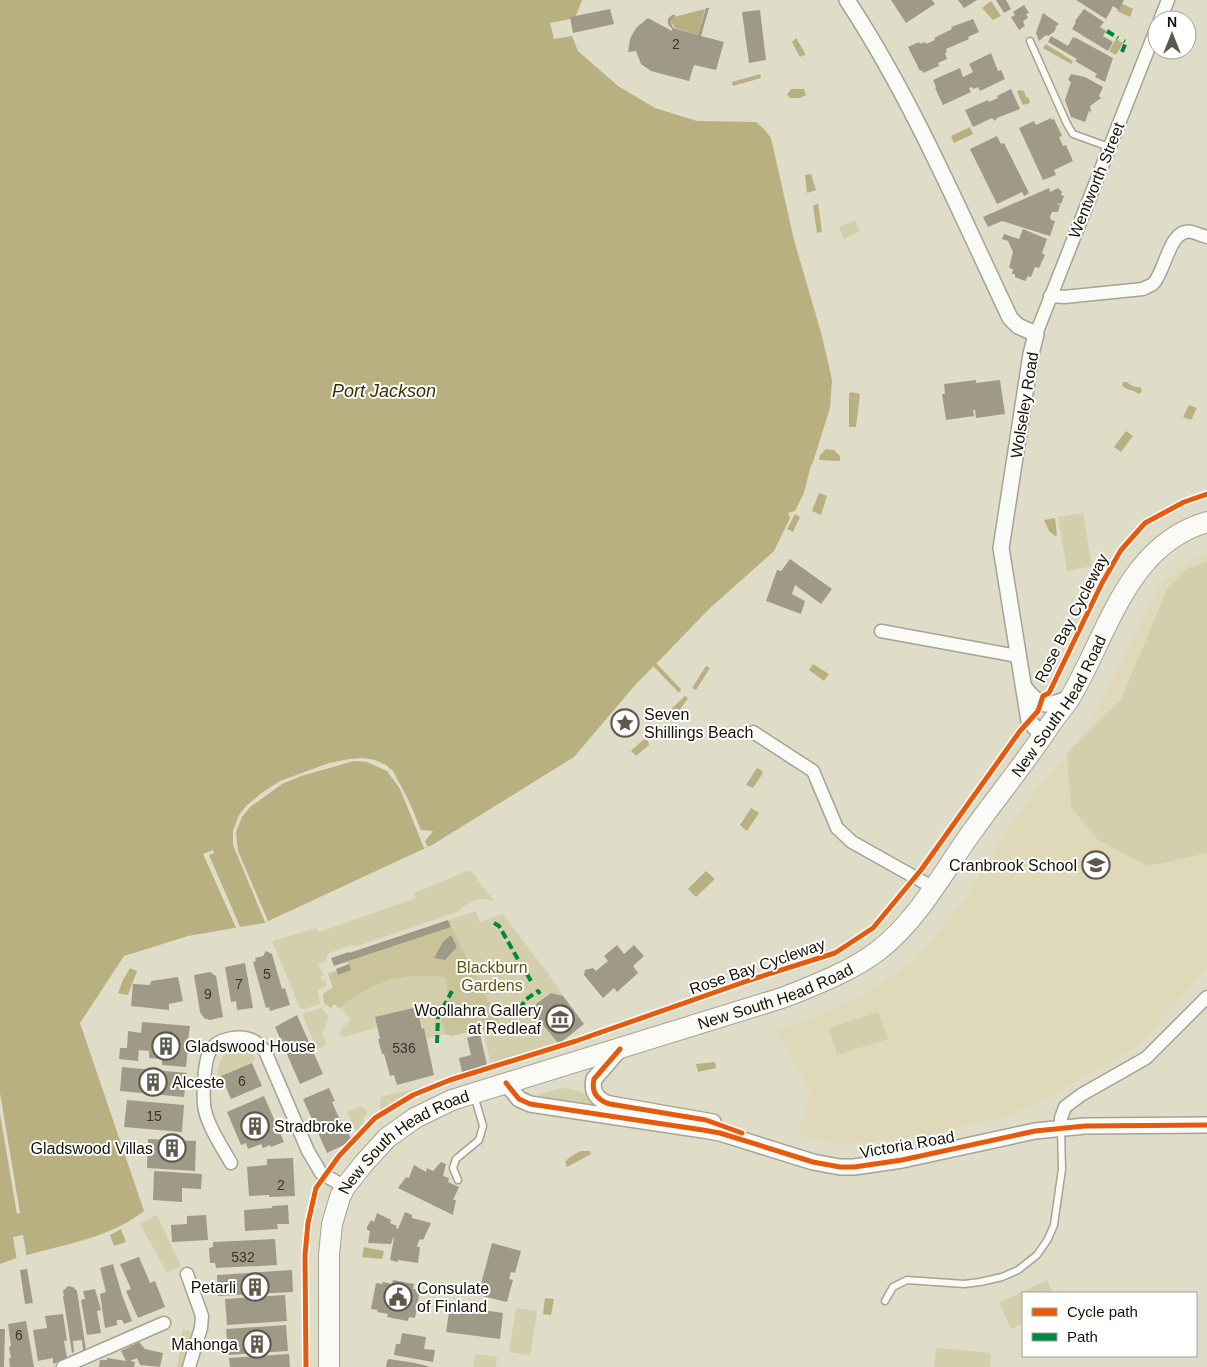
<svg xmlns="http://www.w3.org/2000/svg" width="1207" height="1367" viewBox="0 0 1207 1367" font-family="Arial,sans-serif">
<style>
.built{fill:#dfd9b9}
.green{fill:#d3ceac}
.forest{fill:#cac299}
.water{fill:#b9b082}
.pier{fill:#dfdcc8}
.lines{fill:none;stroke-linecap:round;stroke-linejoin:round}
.stream{stroke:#b9b082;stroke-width:4}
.building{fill:#9e9a87}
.service-casing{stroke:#a5a394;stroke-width:9}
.minor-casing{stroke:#a5a394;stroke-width:15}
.tertiary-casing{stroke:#a5a394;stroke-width:18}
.primary-casing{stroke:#a5a394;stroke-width:22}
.service{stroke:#fafaf7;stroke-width:6}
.minor{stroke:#fafaf7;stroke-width:12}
.tertiary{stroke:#fafaf7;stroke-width:15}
.primary{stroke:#fafaf7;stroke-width:20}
.quiet{stroke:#00873e;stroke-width:4;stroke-dasharray:8 4;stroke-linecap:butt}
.cycleway-casing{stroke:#fff;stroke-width:8}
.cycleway{stroke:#e8590c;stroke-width:5}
.labels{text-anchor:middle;stroke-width:4;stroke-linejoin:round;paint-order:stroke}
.number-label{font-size:14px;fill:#393627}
.street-label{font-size:16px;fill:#171407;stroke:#fff}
.poi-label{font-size:16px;fill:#171407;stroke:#fff;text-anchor:start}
.park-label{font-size:16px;fill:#61550f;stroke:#fff}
.water-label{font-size:18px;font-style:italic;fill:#393000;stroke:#fff}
</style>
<rect width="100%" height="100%" fill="#dfdcc8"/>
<path class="built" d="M1207 553V969L1136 1047 1042 1101 1008 1116 922 1137 836 1145 798 1134 811 1093 776 1031 819 1016 872 989 914 962 966 898 1005 833 1029 800 1090 726 1158 589 1178 570 1190 561Z"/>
<path class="green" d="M855 220 860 231 844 239 839 227Z
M1083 513 1092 566 1067 571 1058 517Z
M1207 561V853L1148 866 1098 840 1071 807 1067 753 1121 700 1167 589 1185 570Z
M470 870 494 901C478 896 469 902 457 912L355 947 352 945 329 953 326 957 327 961 318 964 324 976 320 977 322 981 325 980 327 985 318 990 320 1004 305 1009 300 1008 272 941 317 928 319 932 416 898 414 893Z
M476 911 480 922 503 914 558 987 563 996 551 993 536 1004V1017L559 1044 491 1064 483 1031 450 999 441 1017 445 1034 427 1039 416 1007 375 1017 378 1027 344 1037 338 1034 351 1019 335 1004 331 1008 324 1003 323 994 333 987 328 974 336 971 338 974 351 970 348 962 451 927 448 920Z
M321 1008 329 1017 322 1034 327 1045 317 1049 302 1014Z
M878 1012 888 1039 837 1055 829 1028Z
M233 1048C243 1049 250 1050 256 1058L252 1063 221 1076 217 1075C219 1062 221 1055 233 1048Z
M422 1087V1090L411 1094 380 1112 381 1097Z
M564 1088 582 1092 597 1105 540 1096V1094Z
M362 1106 367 1111V1115L363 1118 364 1122 356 1131 347 1112Z
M157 1215 181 1266 167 1273 140 1224Z
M1047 1280 1053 1293H1023V1323L1011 1329 999 1303Z
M516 1308 537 1311 530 1355 509 1352Z
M183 1329 193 1332 184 1367H177Z
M936 1348 991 1353 990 1367H934Z
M475 1354 497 1357 496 1367H473Z"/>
<path class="forest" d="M451 927 501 1025 452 1036 445 1034 441 1017 449 998 446 978C404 970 372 982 339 1008L334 1004 331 1008 324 1003 323 994 333 987 328 974 336 971 338 974 351 970 348 962Z"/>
<path class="water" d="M0 0H582L575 18 550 23 554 39 572 36 578 51 618 86 655 108 697 121 756 122 764 129 771 138 794 240 822 336 832 380 830 408 812 465H811L804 493 795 511 788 513 790 518 774 551 709 609 655 665 636 684 574 757 432 845 264 923 188 936 124 956 80 1023 144 1211C102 1244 48 1245 0 1264Z
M991 1 1001 16 993 20 982 8Z
M1121 3 1133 9 1130 17 1117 11Z
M705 9 698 35 675 28 670 21 674 17Z
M796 38 805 53V55L800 57 792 42Z
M1116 39 1123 43 1116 55 1109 51Z
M1046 44 1073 61 1071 64 1043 48Z
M760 74 761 78 733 86 732 82Z
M791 89H804L806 95 800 98H790L787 95Z
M1019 90 1024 91 1026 97 1029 98 1030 103 1023 105 1017 92Z
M970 127 973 134 954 143 951 136Z
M811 174 816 190 807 193 805 175Z
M818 203 822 232 817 233 813 206Z
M1123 382H1127L1132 386 1141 388 1142 392 1138 394C1134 389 1126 391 1122 385Z
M851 392 860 394 856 427H849V394Z
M1189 405 1197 408 1191 420 1183 417Z
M1126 431 1133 436 1121 452 1114 447Z
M826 449 834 450 840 456V461L819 460 820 455Z
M819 493 827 496 821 515 812 511Z
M795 514 800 517 793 532 787 529Z
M1055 518 1057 535 1055 536 1049 531 1044 520Z
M813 664 829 674 824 681 809 670Z
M706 666 710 668 696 690 692 688Z
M685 696 688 698 672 721 664 716Z
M644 739 648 741 649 745 636 756 631 751Z
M757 768 761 770 763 773 753 788 746 785Z
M751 808 759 813 747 831 740 825Z
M706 871 715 879 696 897 688 889Z
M130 968 137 971 128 995 118 993 123 980Z
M715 1062 716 1068 698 1072 696 1064Z
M581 1151H590L591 1154 567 1167 565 1162C569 1157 574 1154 581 1151Z
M121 1229 126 1242 114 1246 110 1235Z
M364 1247 384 1251 382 1259 362 1257Z
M545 1298 554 1299 551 1315 543 1314Z"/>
<path class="pier" d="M363 758 375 760 386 765 393 771 409 801 421 830 433 831 425 841 428 847 424 848 400 789 387 771 367 762 354 761 301 776 282 784 250 807 242 817 236 832 238 851 268 921 265 922 233 845V831L239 815 246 806 263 792 280 781 329 763 349 759Z
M213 850 214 853 209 855 241 929 237 930 203 854Z
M0 1093 20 1213 17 1214 0 1114Z
M23 1235 27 1258 17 1261 13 1237Z"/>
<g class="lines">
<path class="stream" d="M655 665 679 690"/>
</g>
<path class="building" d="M891 0H932L935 4 906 23Z
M958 0H977L964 8Z
M996 0H1006L1011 9 1004 13Z
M1076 0H1124L1119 10 1113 6 1106 19Z
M1024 5 1029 13 1026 14 1028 18 1023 21 1025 26 1019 30 1011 17 1015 15 1013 12Z
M706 8H709L701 36 724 42 716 70 694 65 689 81 651 71 641 64 636 51 628 52 630 39 633 33 637 27 648 18 672 31V29L668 24V19L672 15H676L670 21 673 28 698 35Z
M610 9 614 24 573 33 570 17Z
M1084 9 1104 22 1100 27 1106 31 1103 36 1113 42 1108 51 1072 29 1076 22 1075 21Z
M760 10 766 60 749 63 742 12Z
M1043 13 1059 24 1055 27 1056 28 1054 32 1048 36 1046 35 1039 41 1036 33Z
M973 19 979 32 968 37 969 39 946 49 947 52 945 53 947 59 938 63 939 66 923 73 922 70 920 71 908 47 919 42 920 44 925 42 926 44 935 40 934 38 952 29 951 27Z
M1051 36 1068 46 1073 37 1078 39 1113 58 1105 82 1095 77 1097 74 1075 61 1077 59 1048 42Z
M991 53 998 71 1001 70 1005 79 980 91 978 87 973 89 972 87 969 88 971 92 943 105 935 88 936 87 933 80 960 68 963 77 973 72 969 64Z
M1071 74 1085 77 1103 87 1099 96 1101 98 1090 106 1091 112 1089 111 1085 122 1071 117 1065 100 1071 82 1068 80Z
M1011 89 1020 109 997 118 995 121 992 118 973 127 965 110 988 100 989 102 998 98 997 96Z
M1051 118 1052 120 1054 119 1062 136 1059 137 1063 146 1066 145 1073 161 1054 170 1056 175 1043 180 1019 128 1034 121 1036 125Z
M997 136 1001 144 1004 143 1029 193 1024 196 1022 192 997 204 970 149Z
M1049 188 1050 192 1058 188 1062 192 1061 195 1064 196 1061 204 1058 203 1057 204 1060 205 1058 212H1052L1050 217 1051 220 1055 221 1050 236 1002 221 988 227 983 217Z
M1023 229 1047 239 1042 253 1045 255 1039 268 1035 267 1031 277 1028 276 1025 281 1015 277V274H1012L1013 269 1009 268 1013 252 1008 241 1002 239 1004 234 1019 239Z
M976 380V383L1000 380 1005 414 976 418 975 410H973L974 416 946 420 942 394H945L944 384Z
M790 559 832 589 821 604 795 585 792 594 805 601 801 614 766 601 777 570 781 571Z
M448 920 451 927 334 966 331 958 349 952V953Z
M451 935 457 947 445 960 434 958 443 942Z
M617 945 624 954 634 945 644 956 633 966 638 973 617 992 614 988 603 998 584 975 585 970 593 968 596 971 608 961 604 956Z
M266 951 272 954 282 989 285 988 290 1005 270 1011 269 1007 266 1008 253 962 256 961 255 958 263 956Z
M245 963 253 1008 237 1010 236 1001 231 1002 225 967Z
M349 964 351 970 338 975 336 969Z
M210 972 216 976 223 1017 210 1020 204 1018 200 1012 194 975Z
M178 977 183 1001 169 1004V1010L131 1006 133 984 150 985 151 981Z
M551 993 563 996 584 1024 559 1044 536 1017V1004Z
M417 1007 422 1029 424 1028 434 1075 397 1085 394 1075 390 1076 384 1054H382L378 1039H380L375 1017Z
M297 1015 323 1074 300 1084 275 1027Z
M142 1022 190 1026 188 1040H193L192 1049 188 1048 186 1067 162 1065V1059L149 1058V1051L139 1050 138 1061 119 1059 120 1048H127L128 1031 141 1033Z
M480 1034 487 1065 481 1067 482 1070 469 1072V1070L462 1072 459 1058 471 1055 467 1038Z
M252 1063 262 1086 231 1099 221 1076Z
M122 1067 187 1073 184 1097 120 1091Z
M329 1088 335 1101 332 1102 345 1131 347 1130 352 1141 327 1153 303 1099Z
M264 1096 284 1142 271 1147 270 1145 263 1148 261 1144 248 1149 246 1143 241 1145 227 1112Z
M127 1100 184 1105 182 1132 124 1127Z
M148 1139 196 1141 195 1171 147 1168Z
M293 1158 295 1196 269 1197V1195L249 1196 247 1167 267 1165V1159Z
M441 1162 446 1164 443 1176 449 1178 448 1182 459 1187 453 1200H456L453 1215 398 1188 406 1177 409 1178 414 1165 426 1172 427 1168 433 1171Z
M154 1171 202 1174 201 1189 182 1188V1202L153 1200Z
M288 1205 289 1224H277L278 1229 245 1231 244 1210 272 1208V1206Z
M405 1212 412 1215V1218L431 1223 423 1240 420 1239 418 1243 417 1247H420L418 1263 398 1260V1262L390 1260 394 1238H393L391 1244 368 1243 370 1231 367 1230V1227L371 1220 374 1222 377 1213 391 1220 390 1223 397 1226 396 1228 398 1229Z
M206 1215 208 1240 172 1242 171 1225 187 1224V1216Z
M275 1239 277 1265 216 1268 215 1263H210L209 1248 213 1247V1242Z
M492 1243 521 1251 515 1273 511 1272 509 1279 513 1280 507 1302 478 1295Z
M139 1257 150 1283 155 1281 165 1307 138 1318 126 1291 131 1289 120 1264Z
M113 1264 122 1295 132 1321 124 1324 122 1320H117V1325L105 1328 100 1294 106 1292 100 1268Z
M27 1269 33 1303 25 1304 20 1270Z
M292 1270 293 1292 218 1296 217 1275Z
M393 1280 414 1284 413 1289 420 1290 415 1318 409 1317 408 1321 387 1317 388 1314 377 1312 378 1310 371 1309 376 1283 382 1284 383 1282 392 1284Z
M68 1286 73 1287 77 1291 86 1350H83L82 1340 73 1341 74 1352 72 1353 63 1296H64L63 1291Z
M95 1289 101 1310 97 1311 101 1333 87 1335 81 1300 85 1299 83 1291Z
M285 1295 287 1321 227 1325 225 1299Z
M450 1305 503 1313 500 1339 446 1332Z
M63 1314 67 1340 64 1341 67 1358 53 1364V1358L38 1361 33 1330 47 1328 45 1316Z
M26 1321 34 1367H10L9 1358H11L9 1347 11 1346 8 1324Z
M286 1325 288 1351 228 1355 226 1329Z
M0 1329H5L4 1367H0Z
M402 1333 426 1337 424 1349 435 1350 433 1362 394 1355 396 1344H400Z
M139 1342 145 1349 163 1353 160 1367 140 1365 137 1358 130 1361 135 1362 134 1367H99L100 1360H107V1358L126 1361 121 1351Z
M289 1354 290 1367H230L229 1358Z
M389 1359 415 1363 431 1367H386L387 1361Z"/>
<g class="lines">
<g class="service-casing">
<path id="service" d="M1030 41 1067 124 1073 134 1109 147
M458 1180 453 1168 456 1159 479 1140 483 1126 474 1095
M885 1301 893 1287 907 1280 964 1284 980 1282 1002 1277 1018 1270 1037 1255 1048 1239 1054 1225 1062 1169 1061 1129"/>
</g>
<g class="minor-casing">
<path id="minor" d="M1160 20 1168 0
M1050 296 1064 297 1143 289C1146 287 1150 286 1153 284 1166 271 1169 227 1192 232 1197 233 1202 236 1207 237
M1036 334 1157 27
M881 631 1018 656
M753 732 813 771 837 828 852 842 934 888
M1061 1128V1118L1065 1107 1081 1095 1146 1058 1207 997
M231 1163C222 1147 205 1122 204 1104 203 1092 204 1061 210 1051 217 1038 241 1034 254 1041 258 1043 262 1048 265 1051L308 1151 321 1173 345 1187
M187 1274 202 1316 201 1328 189 1367
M63 1367 164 1323"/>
</g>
<g class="tertiary-casing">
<path id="tertiary" d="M847 0C912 99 959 210 1010 318L1018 326 1036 334 1031 354 1001 548 1029 721 1043 736
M1024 687C1039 707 1047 708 1069 698
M620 1049 594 1079C591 1092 597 1100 610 1104L713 1122
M506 1083 519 1099 530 1104 703 1130 720 1133 813 1162 840 1167H854L902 1160 1035 1131 1085 1126 1207 1125"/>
</g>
<g class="primary-casing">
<g id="primary">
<path id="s1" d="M329 1367V1255L332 1224 340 1197 345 1187 365 1162 387 1138 415 1118 452 1100 785 997C815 985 854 970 879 950 920 918 944 870 974 829 1000 793 1028 759 1052 722 1058 714 1065 706 1070 698 1108 634 1127 545 1207 522"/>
</g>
</g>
<use href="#service" class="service"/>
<use href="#minor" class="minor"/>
<use href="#tertiary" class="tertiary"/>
<use href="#primary" class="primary"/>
<path class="quiet" d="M1107 31 1118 38
M1122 52 1126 42 1124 41
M494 923 499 926 523 968
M527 974 532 983
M520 1009 525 1000 538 991 540 994
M437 1043 438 1017 452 991"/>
<g class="cycleway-casing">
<path id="cycleway" d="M620 1049 594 1079C591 1092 597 1100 610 1104L706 1120 742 1133
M506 1083 519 1099 530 1104 703 1130 720 1133 813 1162 840 1167H854L902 1160 1035 1131 1085 1126 1207 1125
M306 1367 305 1255 308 1223 316 1188 339 1156 375 1118 413 1095 450 1080 576 1041 750 980 835 953 873 928 921 870 1020 731 1038 711 1043 696 1049 693 1102 583 1121 550 1145 523 1184 502 1207 494"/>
</g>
<use href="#cycleway" class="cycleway"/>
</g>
<defs>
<g id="sight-ring" transform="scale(1.4375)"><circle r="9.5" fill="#fff" stroke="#5d5a4b" stroke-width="1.5"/><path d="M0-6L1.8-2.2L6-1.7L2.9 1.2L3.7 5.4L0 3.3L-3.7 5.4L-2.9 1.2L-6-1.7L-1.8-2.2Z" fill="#5d5a4b"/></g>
<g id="school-ring" transform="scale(1.4375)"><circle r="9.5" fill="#fff" stroke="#5d5a4b" stroke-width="1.5"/><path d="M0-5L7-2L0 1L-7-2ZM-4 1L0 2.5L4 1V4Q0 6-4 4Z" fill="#5d5a4b"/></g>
<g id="museum-ring" transform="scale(1.4375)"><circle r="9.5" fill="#fff" stroke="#5d5a4b" stroke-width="1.5"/><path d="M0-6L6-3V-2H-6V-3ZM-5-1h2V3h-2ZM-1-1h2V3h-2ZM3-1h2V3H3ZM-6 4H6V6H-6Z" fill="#5d5a4b"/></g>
<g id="building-ring" transform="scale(1.4375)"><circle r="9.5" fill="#fff" stroke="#5d5a4b" stroke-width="1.5"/><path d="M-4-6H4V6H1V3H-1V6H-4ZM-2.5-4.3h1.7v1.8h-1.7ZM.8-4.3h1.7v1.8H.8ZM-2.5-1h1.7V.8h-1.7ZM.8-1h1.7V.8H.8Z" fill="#5d5a4b"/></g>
<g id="civic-ring" transform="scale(1.4375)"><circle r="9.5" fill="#fff" stroke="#5d5a4b" stroke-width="1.5"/><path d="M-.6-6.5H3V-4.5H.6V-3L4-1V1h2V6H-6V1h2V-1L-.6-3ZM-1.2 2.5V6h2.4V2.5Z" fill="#5d5a4b"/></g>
</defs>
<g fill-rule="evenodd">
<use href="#sight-ring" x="625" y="723"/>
<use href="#school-ring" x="1096" y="865"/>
<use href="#museum-ring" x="560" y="1019"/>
<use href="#building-ring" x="166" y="1046"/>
<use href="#building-ring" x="153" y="1082"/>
<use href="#building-ring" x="255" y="1126"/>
<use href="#building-ring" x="172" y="1148"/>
<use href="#building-ring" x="255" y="1287"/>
<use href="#civic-ring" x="398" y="1297"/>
<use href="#building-ring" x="257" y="1344"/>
</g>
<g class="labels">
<g class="number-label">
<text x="676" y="49">2</text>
<text x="267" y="979">5</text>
<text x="239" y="989">7</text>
<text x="208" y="999">9</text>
<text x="404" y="1053">536</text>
<text x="242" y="1086">6</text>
<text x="154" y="1121">15</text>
<text x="281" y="1190">2</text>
<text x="243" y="1262">532</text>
<text x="19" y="1340">6</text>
</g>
<g class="street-label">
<text transform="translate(1096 180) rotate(-68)" y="6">Wentworth Street</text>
<text transform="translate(1024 405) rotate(-81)" y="6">Wolseley Road</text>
<text transform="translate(1071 618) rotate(-63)" y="6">Rose Bay Cycleway</text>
<text dy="6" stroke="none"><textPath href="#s1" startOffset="1081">New South Head Road</textPath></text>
<text transform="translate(757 966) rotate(-19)" y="6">Rose Bay Cycleway</text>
<text dy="6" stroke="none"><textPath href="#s1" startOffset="662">New South Head Road</textPath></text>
<text transform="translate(907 1144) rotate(-10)" y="6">Victoria Road</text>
<text dy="6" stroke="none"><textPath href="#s1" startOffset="258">New South Head Road</textPath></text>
</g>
<g class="poi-label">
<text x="644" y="720">Seven<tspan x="644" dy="18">Shillings Beach</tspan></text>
<text x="1077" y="871" text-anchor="end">Cranbrook School</text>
<text x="541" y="1016" text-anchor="end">Woollahra Gallery<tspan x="541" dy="18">at Redleaf</tspan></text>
<text x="185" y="1052">Gladswood House</text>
<text x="172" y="1088">Alceste</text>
<text x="274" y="1132">Stradbroke</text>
<text x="153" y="1154" text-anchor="end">Gladswood Villas</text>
<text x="236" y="1293" text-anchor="end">Petarli</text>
<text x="417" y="1294">Consulate<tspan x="417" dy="18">of Finland</tspan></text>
<text x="238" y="1350" text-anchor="end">Mahonga</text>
</g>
<g class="park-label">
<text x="492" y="973">Blackburn<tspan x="492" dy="18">Gardens</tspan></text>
</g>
<g class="water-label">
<text x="384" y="397">Port Jackson</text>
</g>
</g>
<rect x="1022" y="1292" width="175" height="65" fill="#ffffff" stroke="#a2a19c"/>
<rect x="1032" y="1308" width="25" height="8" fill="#e8590c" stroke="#a2a19c"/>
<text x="1067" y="1317" font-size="15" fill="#171407">Cycle path</text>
<rect x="1032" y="1333" width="25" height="8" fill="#00873e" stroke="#a2a19c"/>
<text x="1067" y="1342" font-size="15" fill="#171407">Path</text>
<g transform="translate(1172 35)"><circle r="24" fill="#ffffff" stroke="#a2a19c"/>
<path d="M0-4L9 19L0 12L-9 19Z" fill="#5d5a4b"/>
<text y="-8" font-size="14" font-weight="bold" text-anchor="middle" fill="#171407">N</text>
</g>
</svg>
